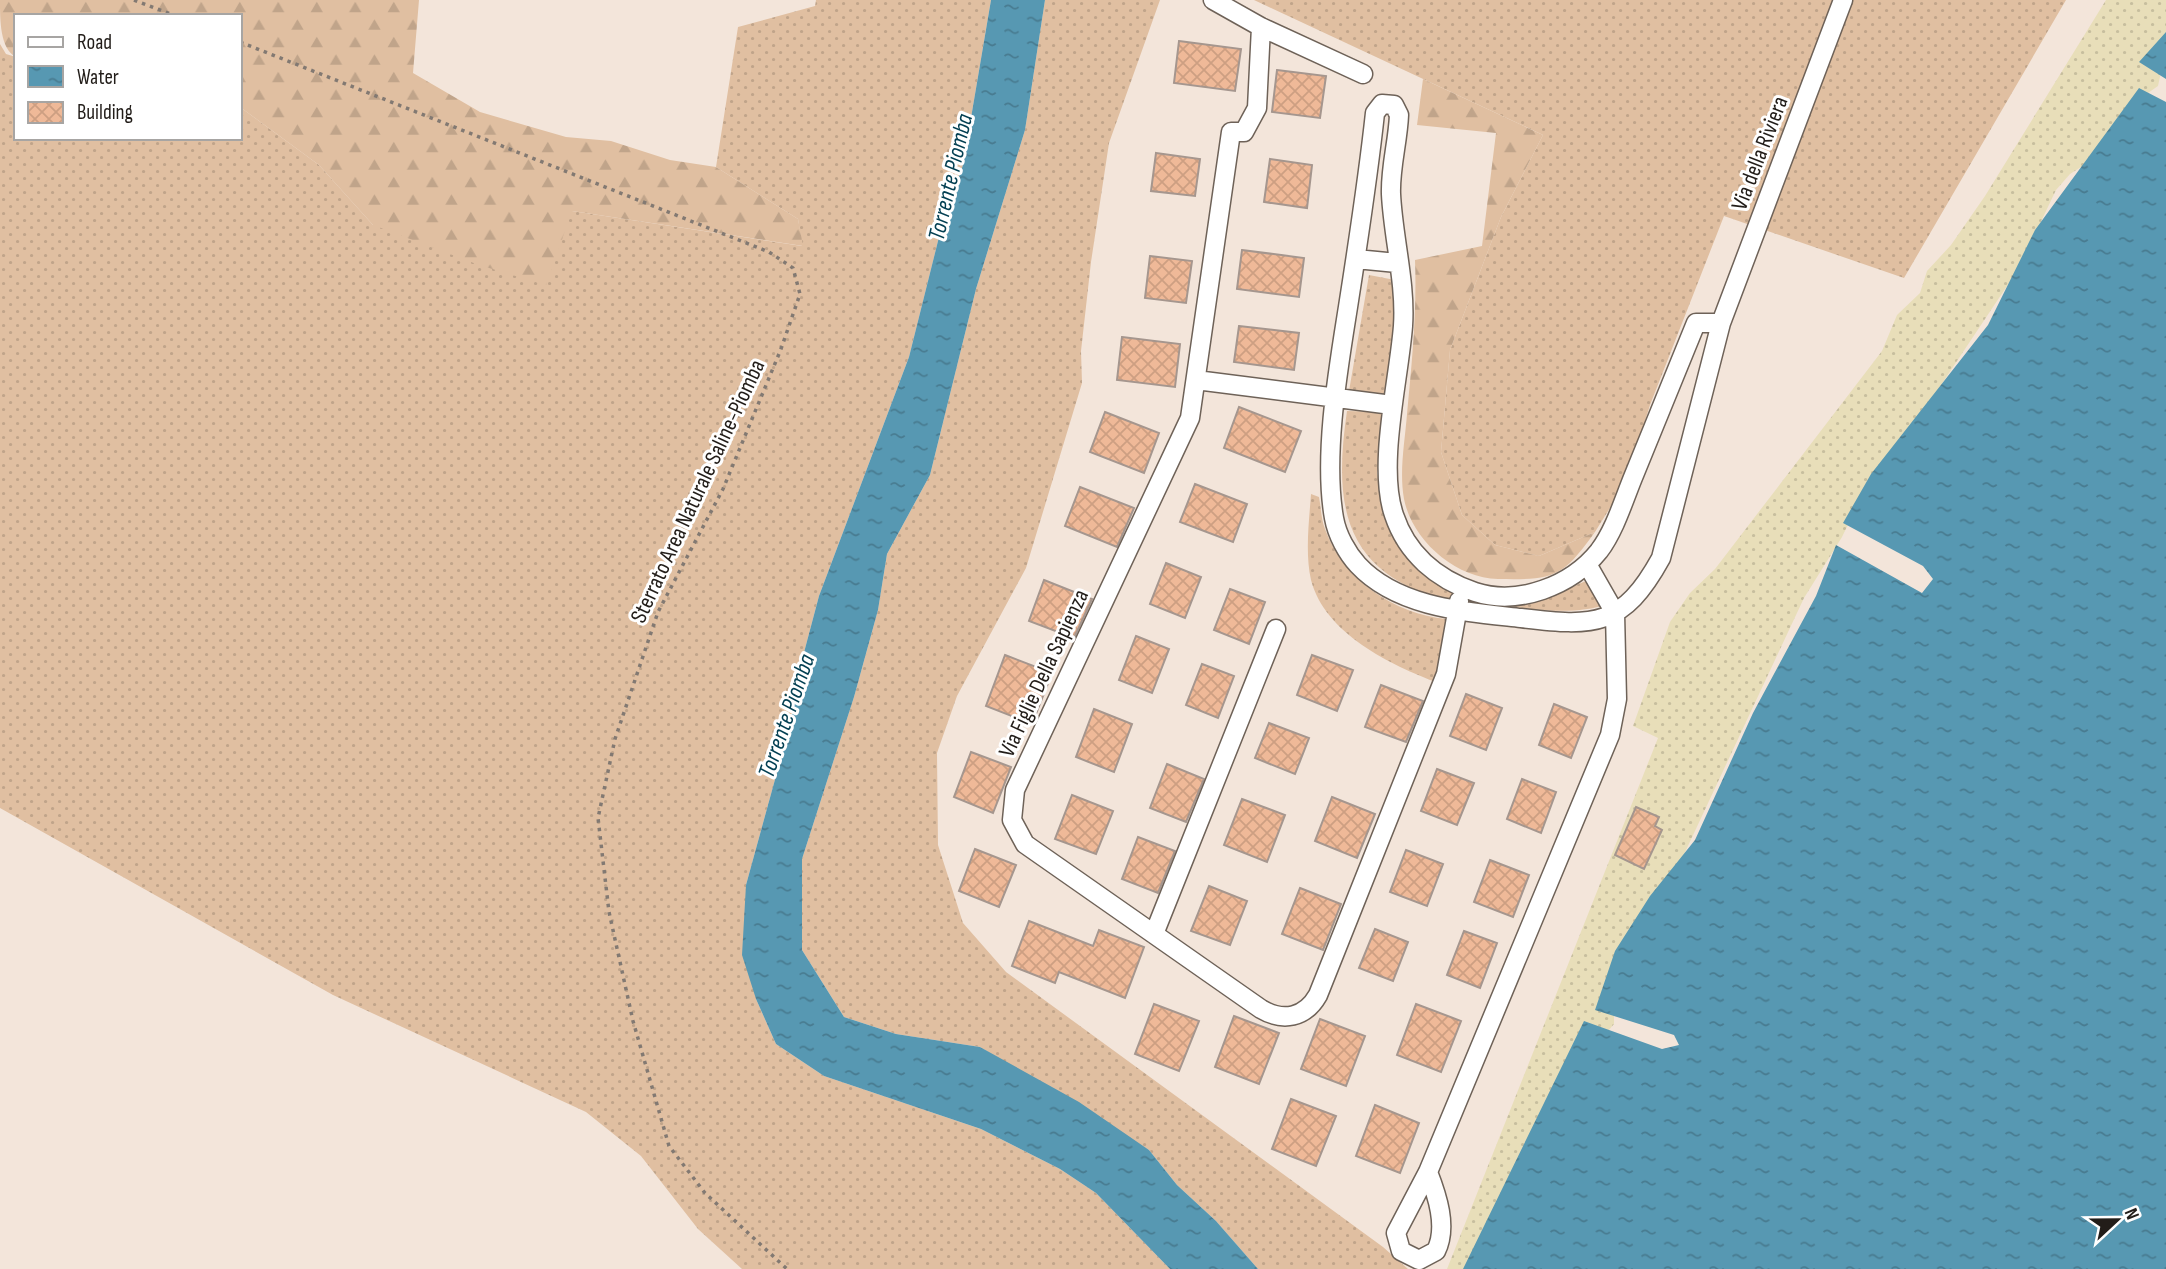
<svg xmlns="http://www.w3.org/2000/svg" width="2166" height="1269" viewBox="0 0 2166 1269" font-family="'Sofia Sans Condensed',sans-serif">
<style>
.grass{fill:url(#grass-dots)}
.forest{fill:url(#forest-firs)}
.sand{fill:url(#sand-dots)}
.water{fill:url(#water-ripples)}
.building{fill:url(#building-cross-hatch);stroke:#a5968e;stroke-width:2}
.lines{fill:none;stroke-linecap:round;stroke-linejoin:round}
.minor-casing{stroke:#6e6258;stroke-width:21}
.path{stroke:#827972;stroke-width:3.5;stroke-dasharray:3.5 5;stroke-linecap:butt}
.minor{stroke:#fff;stroke-width:18}
.labels{text-anchor:middle;stroke-width:6;stroke-linejoin:round;paint-order:stroke}
.street-label{font-size:23px;fill:#221d19;stroke:#fff}
.water-label{font-size:24px;font-style:italic;fill:#044053;stroke:#fff}
</style>
<defs>
<pattern id="grass-dots" width="8" height="8" patternUnits="userSpaceOnUse" patternTransform="scale(1.75)"><rect width="8" height="8" fill="#e0bfa1"/><path d="M2 2h.1M6 6h.1" fill="none" stroke="#c0a48a" stroke-width="1.8" stroke-linecap="round"/></pattern>
<pattern id="forest-firs" width="22" height="20" patternUnits="userSpaceOnUse" patternTransform="scale(1.75)"><rect width="22" height="20" fill="#e0bfa1"/><path d="M5 1l3.5 6h-7zM16 11l3.5 6h-7z" fill="#c0a48a"/></pattern>
<pattern id="sand-dots" width="8" height="8" patternUnits="userSpaceOnUse" patternTransform="scale(1.75)"><rect width="8" height="8" fill="#e8deb9"/><path d="M2 2h.1M6 6h.1" fill="none" stroke="#c7be9e" stroke-width="1.8" stroke-linecap="round"/></pattern>
<pattern id="water-ripples" width="26" height="14" patternUnits="userSpaceOnUse" patternTransform="scale(1.75)"><rect width="26" height="14" fill="#5798b2"/><path d="M2 4q2-2 4 0t4 0M15 11q2-2 4 0t4 0" fill="none" stroke="#487b90"/></pattern>
<pattern id="building-cross-hatch" width="8" height="8" patternUnits="userSpaceOnUse" patternTransform="scale(1.75)"><rect width="8" height="8" fill="#efb998"/><path d="M0 0l8 8M0 8l8-8" fill="none" stroke="#cd9f82"/></pattern>
</defs>
<rect width="100%" height="100%" fill="#f3e5da"/>
<path class="grass" d="M816 0H991L963 165 943 221 909 357 819 596 802 660 790 725 746 885 756 999 776 1044 824 1076 981 1129 1060 1169 1096 1193 1170 1269H742L698 1229 641 1156 586 1112 333 995 0 808V44L6 54 16 57V138H240V107L319 165 373 225 572 211 802 246 798 219 716 167 738 27 815 6Z
M1045 0H1160L1109 143 1091 262 1081 351 1082 383 1026 568 957 696 937 753 938 845 963 923 1006 972 1383 1247 1408 1269H1258L1216 1221 1177 1185 1149 1150 980 1047 896 1034 844 1017 802 950V859L854 697 878 610 887 554 930 475 976 289 1025 130Z
M1254 0H2066L1904 278 1724 216 1650 405 1626 482 1595 532 1539 556 1495 545 1462 515 1441 452 1450 350 1501 217 1543 135Z
M1369 275 1395 280 1399 311 1388 400 1349 391Z
M1347 411 1384 412 1377 473 1383 505 1455 589V603C1346 576 1332 512 1347 411Z
M1311 494 1319 497C1321 507 1321 519 1325 529 1343 580 1395 614 1446 619L1438 683C1391 665 1325 634 1311 580 1305 553 1309 522 1311 494Z
M1591 579 1608 604C1566 618 1524 607 1481 602L1541 599Z"/>
<path class="forest" d="M0 0H419L413 73 480 112 566 137 611 141 670 160 716 167 798 219 803 246 572 211 546 285 479 265 373 225 319 165 240 107V16H16V57C0 49 0 20 0 0Z
M1423 79 1543 135 1501 217 1450 350 1441 452 1462 515 1495 545 1539 556 1595 532C1562 578 1554 580 1498 579 1455 578 1412 540 1404 499 1399 471 1405 441 1407 414 1412 362 1417 312 1415 260L1482 246 1496 133 1417 125Z"/>
<path class="sand" d="M2106 0H2166V49L2158 86 2138 100 2092 160 2070 174 2056 190 2019 268 1919 418 1865 490 1842 537 1804 598 1614 1004V1024L1593 1049 1487 1269H1447L1658 738 1633 726 1670 622 1690 593 1715 569 1882 351 1897 315 1920 293 1927 271 1951 245 1985 196Z"/>
<path class="water" d="M991 0H1045L1025 130 976 289 930 475 887 554 878 610 854 697 802 859V950L844 1017 896 1034 980 1047 1079 1102 1149 1150 1177 1185 1216 1221 1258 1269H1170L1096 1193 1060 1169 981 1129 824 1076 776 1044 756 999 742 955 746 885 790 725 802 660 819 596 909 357 943 221 963 165Z
M2166 32V79L2139 62Z
M2139 88 2166 102V1269H1463L1584 1021 1662 1049 1679 1045 1674 1035 1595 1010 1615 951 1650 896 1695 840 1753 713 1816 596 1836 545 1922 593 1933 579 1923 566 1843 523 1871 474 1988 325 2035 230Z"/>
<path class="building" d="M1179 41 1241 49 1235 91 1174 83Z
M1277 70 1326 76 1320 118 1272 112Z
M1156 153 1200 159 1195 196 1151 191Z
M1270 159 1312 165 1307 208 1264 202Z
M1242 250 1304 258 1299 297 1237 289Z
M1150 256 1192 261 1186 303 1145 298Z
M1239 326 1299 333 1294 370 1234 362Z
M1122 337 1180 344 1175 387 1117 380Z
M1239 407 1301 431 1285 472 1224 448Z
M1105 412 1159 433 1144 473 1090 452Z
M1195 484 1247 504 1233 542 1180 522Z
M1080 487 1134 508 1117 547 1065 526Z
M1166 563 1201 577 1185 618 1150 604Z
M1044 580 1092 599 1074 638 1029 621Z
M1230 589 1265 602 1249 644 1214 630Z
M1136 636 1169 649 1152 693 1119 680Z
M1005 655 1052 673 1032 724 986 706Z
M1312 655 1353 670 1337 711 1297 695Z
M1202 664 1234 676 1218 718 1186 705Z
M1381 685 1423 701 1406 742 1365 727Z
M1466 694 1502 708 1486 750 1450 736Z
M1554 704 1587 717 1571 758 1539 745Z
M1094 709 1132 724 1114 772 1076 757Z
M1269 723 1309 738 1295 774 1255 758Z
M971 752 1011 767 993 813 954 797Z
M1167 764 1204 779 1186 822 1150 808Z
M1437 769 1474 783 1457 825 1421 811Z
M1522 779 1556 792 1541 833 1507 819Z
M1072 795 1113 811 1096 854 1055 839Z
M1332 797 1375 814 1357 858 1315 841Z
M1242 799 1285 815 1267 862 1224 845Z
M1636 807 1659 817 1655 826 1662 830 1644 869 1615 855Z
M1138 837 1175 851 1158 893 1122 879Z
M975 849 1016 865 999 907 959 891Z
M1406 850 1443 864 1427 906 1390 892Z
M1490 860 1529 875 1513 917 1474 902Z
M1209 886 1247 901 1230 945 1191 931Z
M1300 888 1341 904 1323 950 1282 934Z
M1029 921 1093 946 1099 930 1144 947 1125 998 1059 972 1055 983 1012 966Z
M1375 929 1408 942 1393 981 1359 968Z
M1464 931 1497 943 1480 988 1447 975Z
M1154 1004 1199 1021 1179 1071 1135 1054Z
M1416 1004 1461 1021 1441 1072 1397 1055Z
M1234 1016 1279 1033 1259 1084 1215 1067Z
M1320 1019 1365 1036 1346 1086 1301 1069Z
M1291 1099 1336 1116 1316 1166 1272 1149Z
M1375 1105 1419 1123 1400 1173 1356 1156Z"/>
<g class="lines">
<g class="minor-casing">
<path id="minor" d="M1213 0 1261 27 1363 74
M1261 27 1257 108 1244 132H1231L1190 418 1015 790 1012 820 1025 844 1261 1009C1283 1022 1305 1018 1318 995L1446 674 1459 601
M1356 259 1397 263
M1721 323H1696C1676 373 1655 424 1634 475 1624 499 1615 530 1599 551 1571 586 1518 606 1475 592 1437 579 1407 554 1394 515 1377 466 1399 379 1403 326 1406 283 1393 237 1391 194 1390 168 1398 141 1399 115L1394 105 1382 104 1375 113C1368 178 1358 243 1348 307 1338 370 1323 456 1334 518 1337 535 1347 553 1358 565 1398 608 1467 612 1521 618 1595 627 1623 627 1661 558L1721 323 1843 0
M1196 380 1392 405
M1154 934 1276 629
M1428 1172C1437 1195 1448 1227 1436 1251L1419 1260 1401 1251 1396 1233 1428 1172 1610 735 1617 699 1615 613 1587 564"/>
</g>
<path class="path" d="M134 0 176 16
M240 42 769 252 793 268 800 294 781 349 723 489 658 612 615 739 598 818 609 912 633 1021 669 1146 705 1193 787 1269"/>
<use href="#minor" class="minor"/>
</g>
<g class="labels">
<g class="street-label">
<text transform="translate(1759 153) rotate(-69)" y="8">Via della Riviera</text>
<text transform="translate(697 491) rotate(-65)" y="8">Sterrato Area Naturale Saline-Piomba</text>
<text transform="translate(1043 673) rotate(-65)" y="8">Via Figlie Della Sapienza</text>
</g>
<g class="water-label">
<text transform="translate(950 177) rotate(-77)" y="8">Torrente Piomba</text>
<text transform="translate(786 716) rotate(-71)" y="8">Torrente Piomba</text>
</g>
</g>
<rect x="14" y="14" width="228" height="126" fill="#ffffff" stroke="#a7a5a3" stroke-width="2"/>
<rect x="28" y="37" width="35" height="10" fill="#ffffff" stroke="#a7a5a3" stroke-width="2"/>
<text x="77" y="49" font-size="21" fill="#221d19">Road</text>
<rect x="28" y="66" width="35" height="21" fill="url(#water-ripples)" stroke="#a7a5a3" stroke-width="2"/>
<text x="77" y="84" font-size="21" fill="#221d19">Water</text>
<rect x="28" y="102" width="35" height="21" fill="url(#building-cross-hatch)" stroke="#a7a5a3" stroke-width="2"/>
<text x="77" y="119" font-size="21" fill="#221d19">Building</text>
<g transform="translate(2117 1220) rotate(68)" stroke="#ffffff" stroke-width="5" paint-order="stroke">
<path d="M0-5L12 26L0 18L-12 26Z" fill="#221d19"/>
<text y="-10" font-size="19" font-weight="bold" text-anchor="middle" fill="#221d19">N</text>
</g>
</svg>
